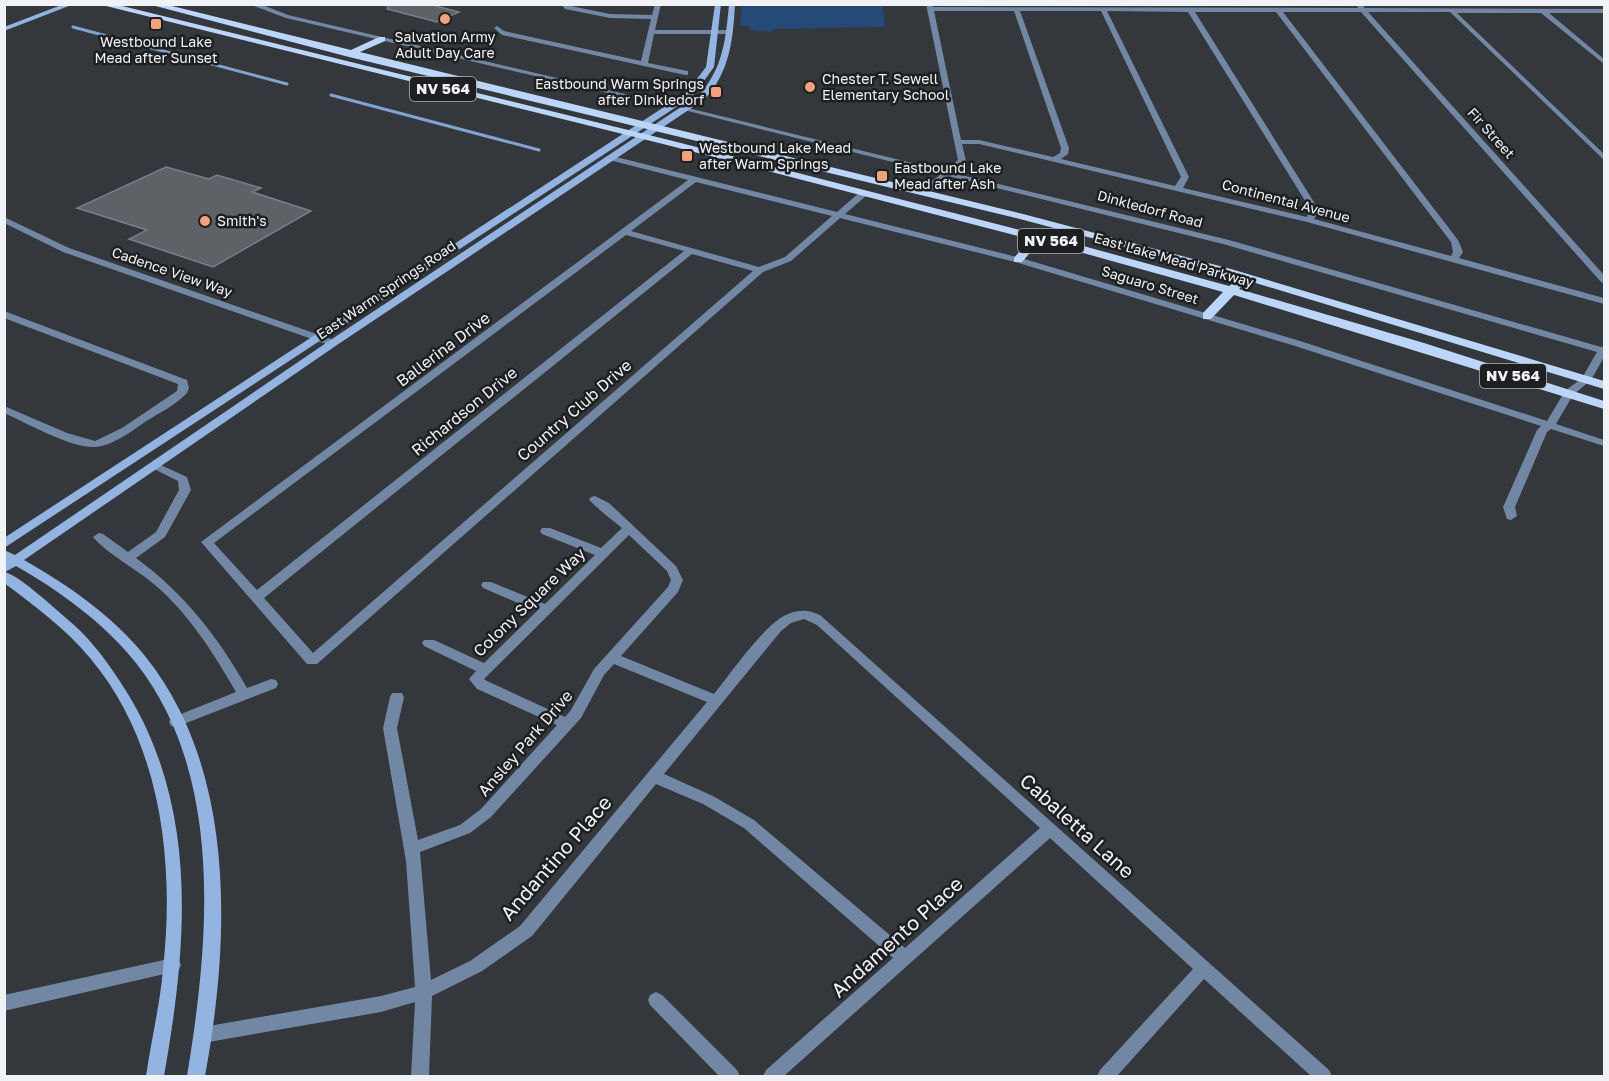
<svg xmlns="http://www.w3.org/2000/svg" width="1609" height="1081" viewBox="0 0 1609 1081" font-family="'Golos Text',sans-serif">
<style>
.green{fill:#264a78}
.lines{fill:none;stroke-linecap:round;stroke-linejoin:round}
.stream{stroke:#81a3cf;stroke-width:3}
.building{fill:#5e6267;stroke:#7b7e84;stroke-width:1.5}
.street{fill:#7287a3;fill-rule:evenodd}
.secondary{fill:#93b4e1;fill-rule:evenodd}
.primary{fill:#bcd6f9;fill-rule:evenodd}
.poi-dot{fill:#f1a17c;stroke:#1d1f21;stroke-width:2}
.labels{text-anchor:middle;stroke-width:5;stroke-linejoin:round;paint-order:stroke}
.far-poi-label{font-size:14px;fill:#f0f2f5;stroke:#1d1f21;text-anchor:start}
.far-street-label{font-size:14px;fill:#f0f2f5;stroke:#1d1f21}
.shield{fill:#1d1f21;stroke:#b1b3b5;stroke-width:1.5}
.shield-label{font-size:15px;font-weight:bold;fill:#f0f2f5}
.street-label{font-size:16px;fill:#f0f2f5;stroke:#1d1f21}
.near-street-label{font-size:20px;fill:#f0f2f5;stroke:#1d1f21}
</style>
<rect width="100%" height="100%" fill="#34373c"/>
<path class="green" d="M882 5 885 27 773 29 772 32 749 30V26H740L742 5Z"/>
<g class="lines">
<path class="stream" d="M73 27 287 84
M331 95 539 150"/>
</g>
<path class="building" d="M388 4H428L459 12 437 22 387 9Z
M166 167 209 179 217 175 261 188 252 192 311 211 213 267 129 239 147 230 77 208Z"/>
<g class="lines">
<path class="street" d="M249 4H260L288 15 676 106 672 108 286 18Z
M561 4 610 14 652 15 655 4H661L655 30H730L733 32 730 34H654L648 63 688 71V75H685L502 35 494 28 497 26 504 31 641 61 651 19 610 18 565 9Z
M926 4H932L933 7 1358 8 1357 5 1361 4 1365 8 1604 9V13H1549L1604 59V64L1541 13H1457L1604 154V160L1450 12H1368L1604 275V283L1601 282 1361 12H1283L1458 240 1463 252 1459 258 1604 298V304L1307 222 979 144H962L966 161 953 173 1229 240 1601 347 1604 346V357L1591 380 1573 395 1556 424 1604 440V446L1551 429 1547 432 1515 507 1517 516 1511 520 1507 519 1503 507 1537 430 1541 426 1292 345 1015 262 840 218 791 261 763 272 317 664H307L201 542 688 180 609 160V156H612L837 212 860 192H866V196L845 214 1021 258 1300 341 1547 421 1565 391 1582 378 1597 352 1223 244 948 176 926 195H920V191L941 174 680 109 684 107 945 171 958 160ZM934 11H1014L1061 148 1060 153 1053 157 979 140H961ZM1020 11H1101L1181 177 1175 186 1061 159 1068 154 1069 148ZM1107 11 1188 12 1309 207 1307 217 1183 188 1189 177ZM1195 12H1276L1451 242 1453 252 1451 256 1314 219 1317 214V207ZM696 182 832 216 785 257 759 267 631 231ZM626 235 684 251 257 590 214 543ZM692 254 753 271 313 653 264 598Z
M4 217 69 248 337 341 338 343 337 345H329L63 252 4 223Z
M4 311 187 380 189 388 187 393C176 405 159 413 145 422 131 432 113 445 96 447 72 449 27 423 4 413V406L67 433 95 441 122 428 177 391 178 384 4 318Z
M154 462 187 477 191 490 165 537 136 558C184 593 218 637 247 688L271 679 276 680 278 684 276 688 176 727 171 726 169 722 171 718 236 692C214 654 189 614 155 585 138 570 106 553 93 537L99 533 103 534 128 552 156 532 179 490 178 481 150 467 148 465Z
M595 496 609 503 676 566 683 580 678 592 621 656 714 694C730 674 766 622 788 614 800 609 809 610 820 615L1329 1070 1332 1076H1311L1204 979 1117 1076H1097L1100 1070 1193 969 1050 838 784 1076H763L766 1070 893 958 744 828 703 804 656 784 532 936 482 971 432 996 429 1076H411L415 1002 381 1012 203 1043 197 1041 194 1035 197 1029 203 1027 381 996 415 987 406 861 383 728 390 697 392 693H402L404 697 397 728 418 840 460 825 481 809 557 725 477 689 469 679 476 671 424 646 422 643 424 640H434L484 663 537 611 483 588 481 585 483 582H491L545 604 595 555 542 534 540 531 542 528H550L601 548 622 528C611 519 599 510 589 500L591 497ZM629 535 667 571 671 580 668 587 594 669 571 710 565 717 487 681 484 679ZM804 619 817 625 1040 828 905 948 754 820 713 796 664 774 781 631 791 623ZM614 664 707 702 520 926 470 961 431 980 420 852 470 833 491 817 581 718 604 675Z
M173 958 179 960 181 965 179 970 173 972 4 1011V995Z
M656 992 662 995 737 1070 740 1076H719L650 1005 648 1000 650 995Z"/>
<path class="secondary" d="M64 4H74L4 31V27Z
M715 4H721L714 67 693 96 4 548V538L687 92 706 67Z
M729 4H735C733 40 730 71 705 99L337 345 24 560C68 585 113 616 145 656 237 770 230 941 205 1076H187C209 943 225 776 136 663 104 623 60 591 16 566L5 572C21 577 52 606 66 618 88 636 104 657 119 680 200 800 188 941 164 1076H146C151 1041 160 1005 163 969 175 862 161 742 90 658 65 628 35 606 4 583V562L6 561 4 560V550L15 555 329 341 699 95C723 69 726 38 729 4Z"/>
<path class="primary" d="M98 4H114L669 140 1036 234 1049 231 1051 233 1047 236 1229 286 1232 284H1240L1242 286 1239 289 1424 343 1604 401V409L1234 295 1211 319H1203V313L1223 292 1040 241 1022 262H1014V258L1030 239 667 145Z
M148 4H164L351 50 379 37H385V41L360 52 1023 214 1231 269 1604 381V389L1223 273 1020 219 349 57Z"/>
</g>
<g class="poi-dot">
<circle cx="445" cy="19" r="6"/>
<rect x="150" y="18" width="12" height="12" rx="3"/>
<circle cx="810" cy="87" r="6"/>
<rect x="710" y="86" width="12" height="12" rx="3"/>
<rect x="681" y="150" width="12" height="12" rx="3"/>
<rect x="876" y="170" width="12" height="12" rx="3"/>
<circle cx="205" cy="221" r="6"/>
</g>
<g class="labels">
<g class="far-poi-label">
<text x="445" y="42" text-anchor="middle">Salvation Army<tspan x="445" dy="16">Adult Day Care</tspan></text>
<text x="156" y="47" text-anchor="middle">Westbound Lake<tspan x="156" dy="16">Mead after Sunset</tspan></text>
<text x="822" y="84">Chester T. Sewell<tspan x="822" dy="16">Elementary School</tspan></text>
<text x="704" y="89" text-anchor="end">Eastbound Warm Springs<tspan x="704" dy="16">after Dinkledorf</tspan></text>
<text x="699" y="153">Westbound Lake Mead<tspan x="699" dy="16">after Warm Springs</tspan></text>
<text x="894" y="173">Eastbound Lake<tspan x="894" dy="16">Mead after Ash</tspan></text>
<text x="217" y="226">Smith's</text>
</g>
<g class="far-street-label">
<text transform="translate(1491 133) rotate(48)" y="5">Fir Street</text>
<text transform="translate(1286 201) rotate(15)" y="5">Continental Avenue</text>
<text transform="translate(1150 209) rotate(15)" y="5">Dinkledorf Road</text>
<text transform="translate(1174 260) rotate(16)" y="5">East Lake Mead Parkway</text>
<text transform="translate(172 272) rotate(19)" y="5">Cadence View Way</text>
<text transform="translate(1150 285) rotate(17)" y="5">Saguaro Street</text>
<text transform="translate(386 290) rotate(-34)" y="5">East Warm Springs Road</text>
</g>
<g class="shield">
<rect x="410" y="77" width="66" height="24" rx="4.5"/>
<rect x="1018" y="229" width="66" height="24" rx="4.5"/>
<rect x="1480" y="364" width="66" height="24" rx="4.5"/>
</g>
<g class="shield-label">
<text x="443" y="94">NV 564</text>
<text x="1051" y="246">NV 564</text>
<text x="1513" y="381">NV 564</text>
</g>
<g class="street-label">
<text transform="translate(443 349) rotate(-37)" y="6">Ballerina Drive</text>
<text transform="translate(574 410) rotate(-41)" y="6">Country Club Drive</text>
<text transform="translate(464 411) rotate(-39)" y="6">Richardson Drive</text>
<text transform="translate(529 602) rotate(-44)" y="6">Colony Square Way</text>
<text transform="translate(525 743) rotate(-49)" y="6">Ansley Park Drive</text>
</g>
<g class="near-street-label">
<text transform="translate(1077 826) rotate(42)" y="7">Cabaletta Lane</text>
<text transform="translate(556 858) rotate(-49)" y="7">Andantino Place</text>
<text transform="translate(897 937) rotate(-42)" y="7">Andamento Place</text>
</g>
</g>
<rect width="1609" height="1081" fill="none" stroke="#f0f2f5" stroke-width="12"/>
</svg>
